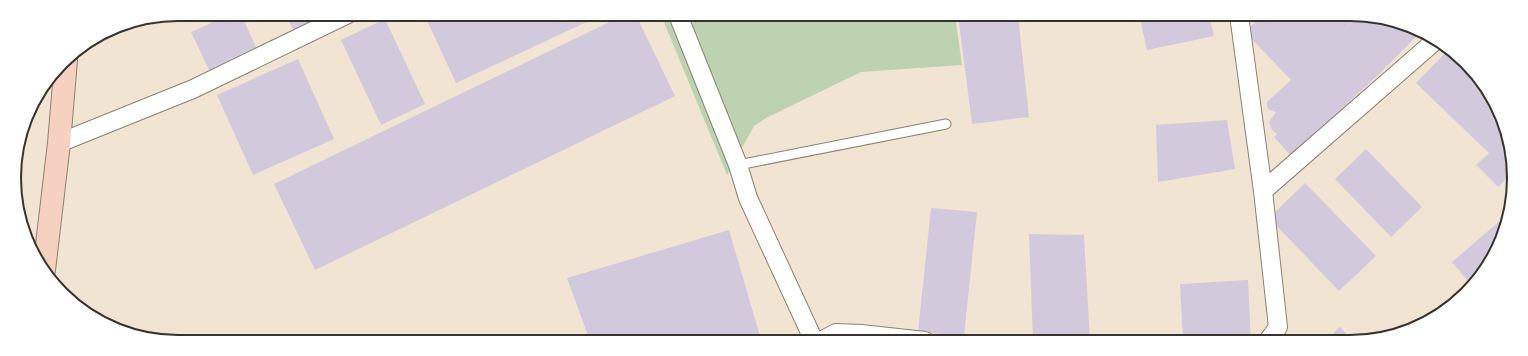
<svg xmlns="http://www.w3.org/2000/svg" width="1528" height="356" viewBox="0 0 1528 356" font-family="Cabin,sans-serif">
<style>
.green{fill:#bdd2b1}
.building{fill:#d3c9dc}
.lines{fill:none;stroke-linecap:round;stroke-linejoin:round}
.lane-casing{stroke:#8d8171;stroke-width:11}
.street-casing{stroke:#8d8171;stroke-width:20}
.secondary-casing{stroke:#8d8171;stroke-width:24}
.lane{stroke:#fff;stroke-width:9}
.street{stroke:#fff;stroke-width:18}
.secondary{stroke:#f6d1c2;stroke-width:22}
.rim{fill:none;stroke:#38332d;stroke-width:2}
</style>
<rect width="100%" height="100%" fill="#f2e4d3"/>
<path class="green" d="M661 15H955L962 65 861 72 768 117 754 126 727 175Z"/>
<path class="building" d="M231 14H241L258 52 211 74 191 32Z
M285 14H327L294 31Z
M424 14H589L591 20 456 83Z
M624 15H636L675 96 315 270 274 184Z
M958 15H1018L1029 117 972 124Z
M1152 15H1209L1214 36 1147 50 1140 18Z
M1262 15H1359L1341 33 1360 15H1372L1421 32 1376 77 1291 156 1274 137 1277 134 1272 130 1269 122 1276 112 1268 109 1267 105V102L1291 80 1245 32Z
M385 19 425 104 381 125 341 40Z
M1448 50 1480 78 1508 134 1501 141 1509 150 1511 174 1498 187 1476 165 1489 153 1416 83Z
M298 59 334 139 253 175 217 95Z
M1227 120 1235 169 1158 182 1156 125Z
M1366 149 1422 207 1391 237 1335 179Z
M1305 183 1376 256 1339 291 1269 218Z
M931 208 977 212 964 336 918 332Z
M1509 213 1497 251 1472 286 1452 262Z
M729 230 760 336 746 341H590L567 278Z
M1029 234 1084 235 1090 341H1033Z
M1248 280 1251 341H1183L1180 284Z
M1340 327 1351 339 1349 341H1325Z"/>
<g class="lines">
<g class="lane-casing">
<path id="lane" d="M738 165 946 124"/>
</g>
<g class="street-casing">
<path id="street" d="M678 15 738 165 748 198 814 341
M1239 15 1263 191 1278 327 1268 341
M59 143 193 89 348 14
M1263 191 1436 40
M821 341 836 333 861 334 925 341"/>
</g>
<g class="secondary-casing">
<path id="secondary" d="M44 270 59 143 66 60"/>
</g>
<use href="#lane" class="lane"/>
<use href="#street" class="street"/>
<use href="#secondary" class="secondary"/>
</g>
<path d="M0 0H1528V356H0ZM178 21H1350A157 157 0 0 1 1507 178V178A157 157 0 0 1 1350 335H178A157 157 0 0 1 21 178V178A157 157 0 0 1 178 21Z" fill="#fff" fill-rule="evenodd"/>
<path class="rim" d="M178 21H1350A157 157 0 0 1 1507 178V178A157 157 0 0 1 1350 335H178A157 157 0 0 1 21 178V178A157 157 0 0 1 178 21Z"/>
</svg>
